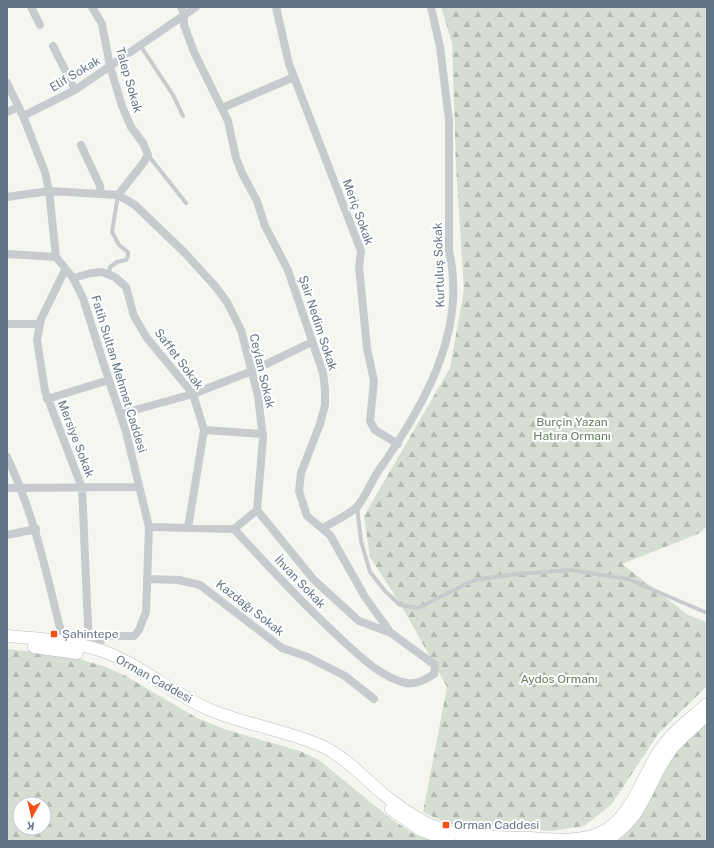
<svg xmlns="http://www.w3.org/2000/svg" width="714" height="848" viewBox="0 0 714 848" font-family="'Public Sans',sans-serif">
<style>
.forest{fill:url(#forest-firs);fill-rule:evenodd}
.lines{fill:none;stroke-linecap:round;stroke-linejoin:round}
.secondary-casing{stroke:#b9bec3;stroke-width:13}
.lane{stroke:#c8cbce;stroke-width:4}
.street{stroke:#c8cbce;stroke-width:8}
.secondary{stroke:#fff;stroke-width:12}
.poi-dot{fill:#f45214;stroke:#fff;stroke-width:1.5}
.labels{text-anchor:middle;stroke-width:4;stroke-linejoin:round;paint-order:stroke}
.street-label{font-size:12px;fill:#627486;stroke:#fff}
.park-label{font-size:12px;fill:#657c61;stroke:#fff}
.poi-label{font-size:12px;fill:#627486;stroke:#fff;text-anchor:start}
</style>
<defs>
<pattern id="forest-firs" width="22" height="20" patternUnits="userSpaceOnUse"><rect width="22" height="20" fill="#d6ded2"/><path d="M5 1l3.5 6h-7zM16 11l3.5 6h-7z" fill="#b1b9b0"/></pattern>
</defs>
<rect width="100%" height="100%" fill="#f6f6f1"/>
<path class="forest" d="M441 7H707V527L698 534 622 564 688 615 707 622V686L659 733 611 805 584 826 551 831 448 824 423 812 447 687 401 605 370 557 364 516 450 368 464 290 456 166 452 43Z
M7 649 69 656 103 666 124 675 197 718 227 730 300 751 319 760 390 818 417 836 448 841H7ZM20 804H44V828H20Z
M707 719V841H598L624 823 666 755Z"/>
<g class="lines">
<g class="secondary-casing">
<path id="secondary" d="M7 636C41 639 76 641 108 653 144 667 173 694 208 709 245 725 287 730 324 747 346 758 363 777 382 793 406 813 433 831 464 835 486 838 508 837 530 838 555 840 583 843 606 830 635 812 643 772 663 746 674 730 693 717 707 704
M34 647 77 653
M391 809 421 830 449 841
M605 841C648 815 645 783 673 747 683 736 696 725 707 715"/>
</g>
<path class="lane" d="M140 45 173 95 183 116
M148 155 186 203
M109 274 110 267 117 262 126 260 128 256V252L119 245 112 232 118 195
M357 507 361 541 370 572 385 591 400 605 418 608 474 580 516 574 571 570 628 579 707 613"/>
<path class="street" d="M31 7 40 25
M92 7 102 24 110 66 122 106 131 127 143 143 148 155 144 162 118 195
M276 7 289 64 361 251 359 267 367 348 374 381 370 421 375 430 398 444
M53 46 75 90
M7 83 23 116 45 172 49 191 56 257 73 278 83 298 104 365 126 432 149 527 146 612 139 630 134 636H108L89 648 82 488 45 391 37 340 41 319 65 270
M222 108 294 77
M7 112 19 107
M23 116 75 90 196 7
M81 145 100 186 101 193
M7 197 49 191 118 195 135 205 185 253 215 286 227 302 241 330 258 396 263 438 257 510 314 580 359 621 391 633
M7 254 56 257
M73 278 91 273 102 272 115 277 126 287 134 316 147 338 193 394 204 430 188 528
M7 324H40
M47 399 109 380
M120 414 193 394 252 371 312 342
M204 430 263 434
M7 457C34 514 46 571 61 632L60 641
M7 488 138 487
M149 527 234 529C269 567 303 604 341 639 360 656 380 677 406 683 415 685 427 679 434 674L435 665 391 633 365 597 330 535 307 516 299 491 301 473 320 424 325 405V389L323 373 288 270 265 226 257 201 242 173 236 158 228 121 194 52 184 25V14L181 7
M323 528C333 522 348 515 357 507 364 499 371 483 377 473 422 409 468 332 449 251V120L440 47 431 7
M234 529 257 510
M7 535 36 529
M147 579 179 580 200 585 282 648 308 657 345 676 374 699"/>
<use href="#secondary" class="secondary"/>
</g>
<g class="poi-dot">
<rect x="50" y="630" width="8" height="8" rx="2"/>
<rect x="442" y="821" width="8" height="8" rx="2"/>
</g>
<g class="labels">
<g class="street-label">
<text transform="translate(75 74) rotate(-31)" y="4">Elif Sokak</text>
<text transform="translate(129 80) rotate(74)" y="4">Talep Sokak</text>
<text transform="translate(358 212) rotate(70)" y="4">Meriç Sokak</text>
<text transform="translate(439 265) rotate(-92)" y="4">Kurtuluş Sokak</text>
<text transform="translate(318 323) rotate(72)" y="4">Şair Nedim Sokak</text>
<text transform="translate(179 359) rotate(53)" y="4">Saffet Sokak</text>
<text transform="translate(262 371) rotate(77)" y="4">Ceylan Sokak</text>
<text transform="translate(119 374) rotate(73)" y="4">Fatih Sultan Mehmet Caddesi</text>
<text transform="translate(76 439) rotate(69)" y="4">Mersiye Sokak</text>
<text transform="translate(300 582) rotate(46)" y="4">İhvan Sokak</text>
<text transform="translate(250 608) rotate(38)" y="4">Kazdağı Sokak</text>
<text transform="translate(154 679) rotate(29)" y="4">Orman Caddesi</text>
</g>
<g class="park-label">
<text x="572" y="426">Burçin Yazan<tspan x="572" dy="14">Hatıra Ormanı</tspan></text>
<text x="559" y="683">Aydos Ormanı</text>
</g>
<g class="poi-label">
<text x="62" y="638">Şahintepe</text>
<text x="454" y="829">Orman Caddesi</text>
</g>
</g>
<rect width="714" height="848" fill="none" stroke="#627486" stroke-width="16"/>
<g transform="translate(32 816) rotate(188)"><circle r="19" fill="#ffffff" stroke="#c0c7cf"/>
<path d="M0-3L7 15L0 10L-7 15Z" fill="#f45214"/>
<text y="-6" font-size="11" font-weight="bold" text-anchor="middle" fill="#627486">K</text>
</g>
</svg>
